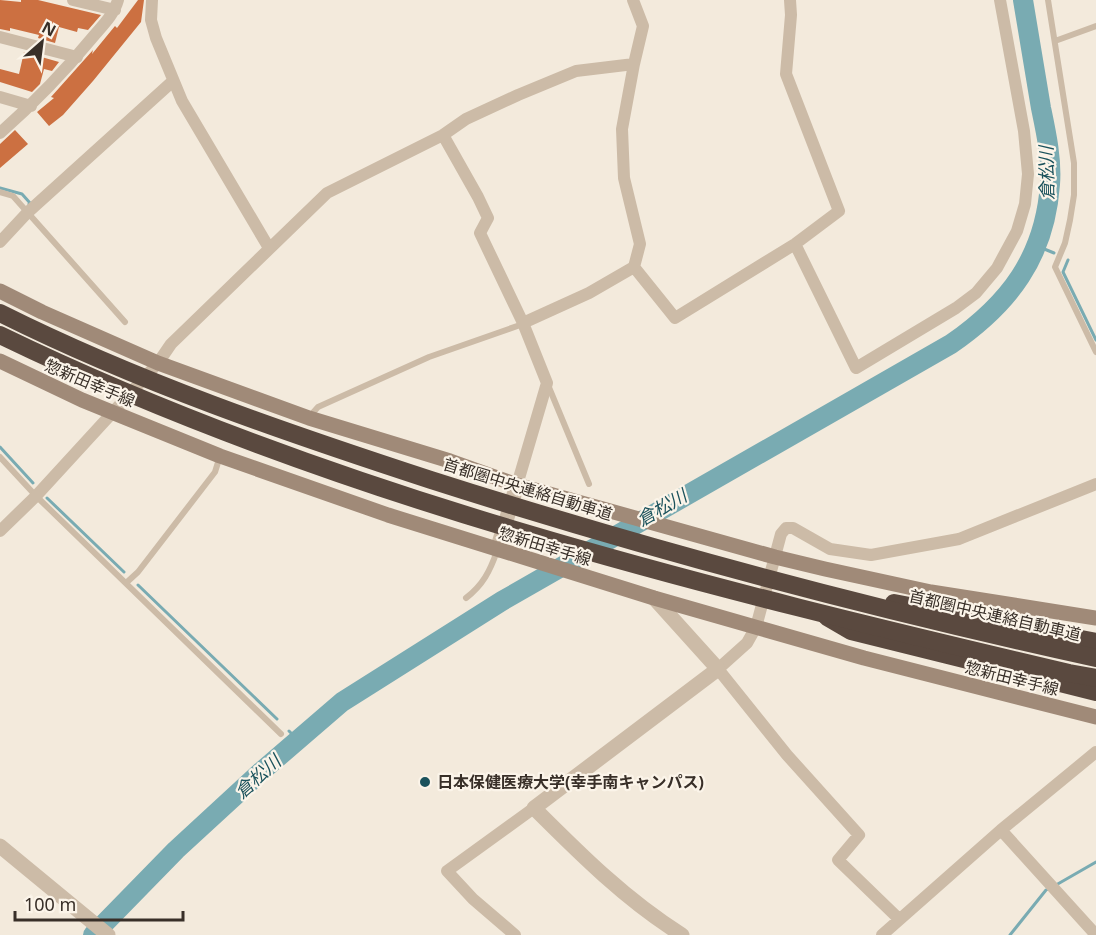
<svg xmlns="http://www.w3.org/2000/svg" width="1096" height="935" viewBox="0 0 1096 935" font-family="'Noto Sans','Noto Sans JP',sans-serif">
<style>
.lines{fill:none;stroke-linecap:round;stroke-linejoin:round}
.stream{stroke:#79abb2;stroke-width:3}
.river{stroke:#79abb2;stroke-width:20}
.building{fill:#cc7041}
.service{stroke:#ccbba7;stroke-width:6}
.minor{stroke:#ccbba7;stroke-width:12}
.tertiary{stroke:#ccbba7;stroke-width:15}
.secondary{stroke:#a08a78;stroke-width:15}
.motorway{stroke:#5a493f;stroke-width:18}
.motorway-bridge{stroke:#5a493f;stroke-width:18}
.poi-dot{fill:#1b525c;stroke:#fbf4e9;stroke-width:2}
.labels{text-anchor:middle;stroke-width:4.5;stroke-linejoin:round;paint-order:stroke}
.street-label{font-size:16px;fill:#382f28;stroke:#fbf4e9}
.poi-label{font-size:16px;font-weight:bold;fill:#382f28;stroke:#fbf4e9;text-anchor:start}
.water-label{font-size:18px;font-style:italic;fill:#1b525c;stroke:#fbf4e9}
</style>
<rect width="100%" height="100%" fill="#f3eadc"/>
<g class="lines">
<path class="stream" d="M0 188 22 194 30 203 29 204
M1037 246 1054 253
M1068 260 1063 272 1096 340
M0 447 33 483
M47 498 124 572
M138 585 277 719
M289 731 298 740
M1056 885 1096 862
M1010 935 1046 890 1050 888"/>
<path class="river" d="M93 935 176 850 263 770 342 702 502 601 951 344C1009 304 1045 257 1050 184 1052 159 1046 132 1041 108 1035 72 1029 36 1023 0"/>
</g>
<path class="building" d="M0 0 21 2V0H38L101 15 88 30 78 28 77 32 59 27 55 43 38 38 39 35 10 28V31L0 29Z
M138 0H144L141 22 93 81 63 115 49 126 37 112 54 98 51 97 93 50 92 54 115 26 117 28Z
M24 52 59 62 52 71 44 69 40 84 32 92 0 82V69L19 74Z
M15 130 28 144 0 168V144Z"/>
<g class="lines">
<path class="service" d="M1048 0 1074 163V195L1070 220 1065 243 1055 267 1096 352
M1055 41 1096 26
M0 192 13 196 125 322
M548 385 589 484
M310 416 318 407 429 357 523 324
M0 457 36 496 281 734
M126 583 138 572 215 472 220 456
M466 598C483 585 490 571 497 551"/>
<path class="minor" d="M73 0 115 10
M152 0 151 20 156 38 182 101 269 248
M0 37 77 57
M0 97 31 106
M0 133C33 104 64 72 92 38 102 26 114 15 118 0
M443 135 478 197 488 218 480 233 523 323 547 383 517 485
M0 242 27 213 173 81
M795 244 856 368 956 308 976 293 997 268 1017 231 1025 204 1028 174 1024 131 1000 0
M634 267 675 318 795 244 839 211 786 74 791 15 790 0
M523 323 589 293 634 267 640 244 624 178 622 129 634 64 643 26 633 0
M0 531 36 496 158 363 171 344 327 193 443 135 466 119 518 95 576 71 634 64
M1001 830 1096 935
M899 919 838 860 859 835 787 755 718 669 747 643 756 627 781 534 786 528H793L830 549 871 555 959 539 1096 484
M515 935 473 899 447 871 534 808
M882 935 1001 830 1096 752"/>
<path class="tertiary" d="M497 550 517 485
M654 598 718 669 534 808C580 854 626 900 682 935
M0 846 108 935"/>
<path class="secondary" d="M0 291 42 312 158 363 309 418 450 461 517 485 775 557 825 569 931 592 1096 618
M0 361 82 400 220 456 388 515 654 598 864 658 1096 717"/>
<path class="motorway" d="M894 603 1096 642
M827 617 851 631 1096 692"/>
<path class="motorway-bridge" d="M0 313C138 382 284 432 431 480 650 550 872 609 1096 658
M0 335C334 497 709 588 1069 673L1096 678"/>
</g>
<circle class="poi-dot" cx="425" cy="782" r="6"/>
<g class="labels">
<g class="street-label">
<text transform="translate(90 383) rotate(23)" y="6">惣新田幸手線</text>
<text transform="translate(528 489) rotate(17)" y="6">首都圏中央連絡自動車道</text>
<text transform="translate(545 546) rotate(17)" y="6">惣新田幸手線</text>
<text transform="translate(995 615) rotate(13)" y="6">首都圏中央連絡自動車道</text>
<text transform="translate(1012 678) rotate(14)" y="6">惣新田幸手線</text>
</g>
<g class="poi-label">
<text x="437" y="788">日本保健医療大学(幸手南キャンパス)</text>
</g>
<g class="water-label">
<text transform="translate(1047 173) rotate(-91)" y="6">倉松川</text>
<text transform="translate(662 508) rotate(-30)" y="6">倉松川</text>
<text transform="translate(258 777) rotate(-42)" y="6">倉松川</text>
</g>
</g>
<g transform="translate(42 42) rotate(28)" stroke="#fbf4e9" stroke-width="4.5" paint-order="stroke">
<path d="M0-4.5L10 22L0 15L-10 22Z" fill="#382f28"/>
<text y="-9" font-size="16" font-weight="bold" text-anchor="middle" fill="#382f28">N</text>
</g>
<path d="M15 911v9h168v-9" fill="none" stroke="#382f28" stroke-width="3"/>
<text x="24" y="911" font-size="18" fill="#382f28" stroke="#fbf4e9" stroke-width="4.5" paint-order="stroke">100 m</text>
</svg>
